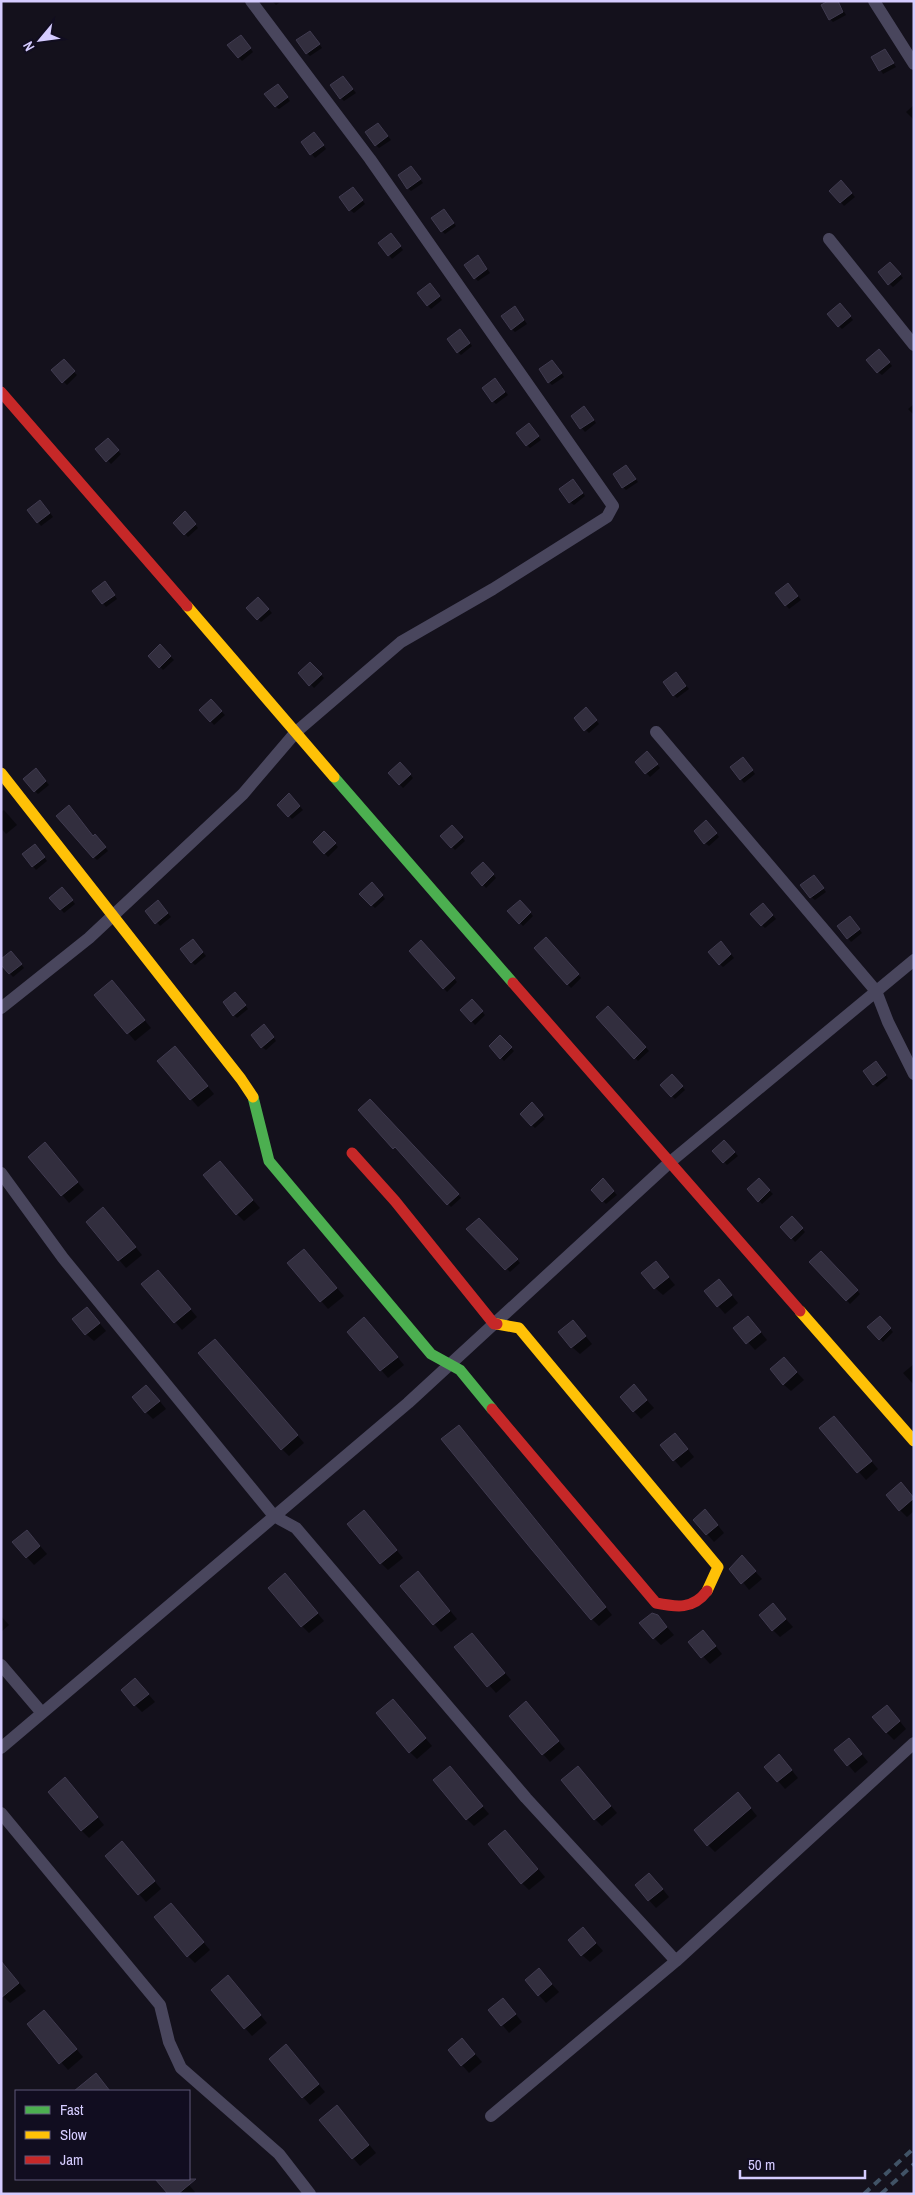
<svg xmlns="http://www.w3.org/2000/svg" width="915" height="2195" viewBox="0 0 915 2195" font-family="'Archivo Narrow',sans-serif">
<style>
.shadow{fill:#0007}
.building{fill:#322e3e;stroke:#403b50}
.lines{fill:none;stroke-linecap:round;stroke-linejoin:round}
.street{stroke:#49465d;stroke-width:12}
.fast{stroke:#4caf50;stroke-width:11}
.slow{stroke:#ffc107;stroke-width:11}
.jam{stroke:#c62828;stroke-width:11}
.rail{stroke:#415366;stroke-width:4;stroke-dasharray:8 6;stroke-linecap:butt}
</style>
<rect width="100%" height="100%" fill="#14111c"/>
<path class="shadow" d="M272 1H282L276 5Z
M838 1 846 15 833 22 830 19Z
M313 35 322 48 310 56 307 53Z
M244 40 253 52 242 61 238 57Z
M885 51 896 67 883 74 873 57Z
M343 77 356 93 344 101 341 98Z
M281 89 290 101 279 109 275 106Z
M914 105V120L906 112Z
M378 124 391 140 379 148 376 145Z
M317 137 326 149 315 158 302 142Z
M414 171 423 183 411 191 408 188Z
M841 182 855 197 844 206 831 191Z
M356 192 365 204 354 213 350 210Z
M444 211 456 226 445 234 442 231Z
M394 238 403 250 392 259 389 255Z
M481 260 490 273 478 281 475 278Z
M893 267 903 278 893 287 879 273Z
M433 288 442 300 431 309 427 305Z
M843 308 853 320 842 329 839 326Z
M518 311 527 324 515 332 512 329Z
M463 334 472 346 461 355 458 352Z
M882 354 892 366 882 375 878 372Z
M63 361 77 375 67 385 53 371Z
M555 364 564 377 552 385 549 382Z
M499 383 508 395 496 404 493 401Z
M914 404V415L908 409Z
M587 411 596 423 585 432 572 416Z
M532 428 541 440 530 448 527 445Z
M107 440 121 454 111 464 97 449Z
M629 470 638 482 626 490 623 487Z
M576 484 585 496 574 505 570 502Z
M44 505 53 517 41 526 29 510Z
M185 513 198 528 188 537 175 523Z
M108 586 117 599 106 607 94 591Z
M792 588 801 600 789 609 777 593Z
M258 598 272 613 261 622 248 608Z
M160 646 174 660 163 670 150 656Z
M310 664 324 678 314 688 300 673Z
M679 677 689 689 677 698 674 695Z
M211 701 225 715 214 725 201 710Z
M589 712 599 724 589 733 575 719Z
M650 756 660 768 650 777 636 762Z
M746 762 755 774 744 783 741 779Z
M400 764 413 778 403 788 389 773Z
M39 773 49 785 38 794 35 791Z
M289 795 303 810 292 819 279 805Z
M4 810 17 825 6 834 1 828V812Z
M710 825 719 837 709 846 705 843Z
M452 826 465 841 455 850 442 836Z
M324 832 338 847 328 857 314 842Z
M94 837 98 839 108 851 97 860 94 857Z
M38 849 47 861 36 870 24 855Z
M483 864 496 878 486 888 473 874Z
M817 880 826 892 815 900 811 897Z
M372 884 385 899 375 908 361 894Z
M65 892 75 904 64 913 51 898Z
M520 902 533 916 523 926 509 911Z
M161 905 171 917 160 926 147 911Z
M766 908 776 919 765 928 762 925Z
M853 921 862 933 851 942 848 938Z
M421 941 457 982 447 992 411 951Z
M550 942 581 978 571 988 536 948Z
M196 944 206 956 195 965 192 962Z
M724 946 734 958 723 967 720 964Z
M14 956 24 968 13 977 1 963Z
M119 989 151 1028 135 1041 96 995Z
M239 997 248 1009 237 1018 234 1015Z
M472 1001 485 1015 475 1025 462 1010Z
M608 1008 649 1051 638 1061 597 1017Z
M267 1029 276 1041 266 1050 262 1047Z
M500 1037 514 1051 504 1061 490 1046Z
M182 1055 214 1094 198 1107 159 1061Z
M879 1066 888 1078 877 1087 874 1084Z
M672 1075 685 1090 675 1099 661 1085Z
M532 1104 545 1119 535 1128 521 1114Z
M359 1110 418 1154 420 1152 461 1198 451 1207Z
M724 1141 738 1156 727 1165 714 1151Z
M52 1151 84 1190 69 1203 30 1157Z
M220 1162 260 1208 244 1221 237 1214Z
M603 1180 617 1195 606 1204 593 1190Z
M759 1180 773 1194 762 1204 749 1189Z
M110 1216 142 1255 126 1268 87 1222Z
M792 1218 805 1232 795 1242 782 1227Z
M479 1219 520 1263 510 1272 468 1229Z
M304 1250 344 1296 328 1309 289 1263Z
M821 1252 860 1294 850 1304 811 1262Z
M656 1262 675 1285 663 1295 655 1288Z
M165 1279 197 1317 182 1330 143 1284Z
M726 1288 738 1303 725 1314 706 1292Z
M87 1308 106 1331 94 1341 86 1334Z
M880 1318 893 1332 883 1342 869 1327Z
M573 1321 592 1344 580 1354 572 1347Z
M755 1325 767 1340 755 1350 735 1328Z
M372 1326 404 1365 388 1378 349 1332Z
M222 1348 304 1443 289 1456 282 1449Z
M914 1364V1385L903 1373Z
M791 1366 804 1380 791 1391 783 1384Z
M634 1386 654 1408 641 1419 621 1397Z
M154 1394 166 1409 153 1419 146 1412Z
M841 1425 878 1469 866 1480 821 1428Z
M466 1433 612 1615 599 1626 592 1619Z
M682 1442 694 1457 681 1468 662 1445Z
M908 1491 914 1499V1511L907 1517 900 1510Z
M712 1518 724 1533 714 1542 695 1520Z
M371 1519 403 1558 388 1570 381 1563Z
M34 1539 47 1554 34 1565 14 1543Z
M742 1557 762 1579 749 1590 731 1567Z
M425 1580 457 1619 441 1632 402 1586Z
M292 1582 324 1621 309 1633 302 1626Z
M773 1605 793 1627 780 1637 773 1630Z
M1 1616 9 1625 1 1632Z
M657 1616 674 1635 661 1645 654 1638Z
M710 1639 722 1654 710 1664 690 1642Z
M479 1642 511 1680 496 1693 456 1647Z
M142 1687 155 1702 142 1712 135 1705Z
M400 1708 432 1746 417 1759 410 1752Z
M533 1710 565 1749 550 1762 543 1754Z
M894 1714 906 1729 894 1740 886 1732Z
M856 1747 868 1762 855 1773 836 1750Z
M786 1763 798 1778 785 1789 766 1767Z
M578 1767 617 1813 602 1826 595 1819Z
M450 1768 489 1814 474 1826 467 1819Z
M72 1786 104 1825 89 1838 81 1830Z
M745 1801 757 1816 715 1852 708 1845Z
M513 1839 545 1877 529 1890 522 1883Z
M129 1850 161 1889 146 1902 139 1894Z
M657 1882 669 1897 656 1908 636 1886Z
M178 1912 210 1950 195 1963 188 1956Z
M590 1936 603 1951 590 1962 582 1955Z
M1 1961 26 1991 10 2003 1 1994Z
M539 1970 559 1992 546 2003 526 1981Z
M235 1984 267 2023 252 2036 245 2028Z
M510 2007 522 2022 509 2033 490 2010Z
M51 2019 83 2057 68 2070 28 2024Z
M469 2047 482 2062 469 2073 462 2065Z
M293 2053 325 2092 310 2105 303 2097Z
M344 2114 376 2153 360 2166 321 2120Z
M157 2179H184L195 2192 193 2194H169Z"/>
<path class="building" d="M828 1H838L843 12 829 20 821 5Z
M310 31 320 44 306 54 296 40Z
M241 35 251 48 238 58 227 45Z
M885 49 894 63 879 71 871 57Z
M343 76 353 89 340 99 330 85Z
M278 84 288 97 275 107 264 94Z
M378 123 388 136 375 146 365 132Z
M314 132 324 145 310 155 301 142Z
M411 166 421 179 407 189 398 175Z
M841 180 852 193 840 203 829 191Z
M353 187 363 200 349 211 339 197Z
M444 209 454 223 441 232 431 218Z
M391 233 401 246 388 256 378 243Z
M478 255 487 269 474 279 464 265Z
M890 262 901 274 888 285 878 272Z
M430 283 440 296 427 306 417 293Z
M840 303 851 316 838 327 827 314Z
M515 306 524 320 511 330 501 316Z
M460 329 470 343 457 353 447 339Z
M879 349 890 362 877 373 866 360Z
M64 359 75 371 62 383 51 370Z
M552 360 562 373 548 383 539 369Z
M495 378 505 392 492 402 482 388Z
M584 406 594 420 580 429 571 416Z
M529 423 539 436 526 446 516 433Z
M108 438 119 450 106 462 95 449Z
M626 465 636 479 622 488 613 474Z
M573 479 583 493 569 503 559 489Z
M40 500 50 513 37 523 27 510Z
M185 511 196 524 184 535 173 523Z
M105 581 115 595 102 604 92 591Z
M788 583 798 596 785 606 775 593Z
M258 597 269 609 257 620 246 608Z
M160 644 171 656 159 668 148 656Z
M310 662 322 674 309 686 298 673Z
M676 672 686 686 673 696 663 682Z
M211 699 222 711 210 722 199 710Z
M586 707 597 720 584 731 574 718Z
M647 751 658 764 645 774 635 762Z
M743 757 753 770 740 780 730 767Z
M400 762 411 774 399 785 388 773Z
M36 768 46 781 34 792 23 779Z
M289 793 300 806 288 817 277 805Z
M69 805 93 836 95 834 106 847 93 858 56 816Z
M706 820 717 833 704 844 694 831Z
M452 825 463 837 451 848 440 836Z
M324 831 336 843 324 854 313 842Z
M35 844 45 857 32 867 22 854Z
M483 862 494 874 482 886 471 873Z
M814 875 824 888 810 898 800 885Z
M372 882 383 895 371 906 359 894Z
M62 887 73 900 60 910 49 898Z
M158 900 168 913 155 924 145 911Z
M520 900 531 912 519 924 507 911Z
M763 903 773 915 761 926 750 914Z
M850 916 860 929 847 939 837 926Z
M546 937 579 974 567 985 534 948Z
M193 939 203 952 191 963 180 949Z
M421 940 455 978 443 989 409 951Z
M721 941 731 954 719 965 708 952Z
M11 951 22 964 9 974 1 965V959Z
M112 980 145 1020 127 1034 94 995Z
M235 992 246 1005 233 1016 223 1002Z
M472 999 483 1011 471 1022 460 1010Z
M608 1006 646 1047 634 1059 596 1017Z
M264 1024 274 1037 261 1048 251 1035Z
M500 1035 512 1047 500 1059 489 1046Z
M175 1046 208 1086 190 1100 157 1061Z
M876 1061 886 1075 873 1085 863 1071Z
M672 1074 683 1086 671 1097 660 1085Z
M370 1099 459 1194 447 1205 395 1147 393 1149 358 1110Z
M532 1102 543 1115 531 1126 520 1114Z
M724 1140 735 1152 723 1163 712 1151Z
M45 1142 78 1182 61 1196 28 1157Z
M220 1161 253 1200 236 1215 203 1175Z
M603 1178 614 1191 602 1202 591 1190Z
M759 1178 770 1190 758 1202 747 1189Z
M103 1207 136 1247 118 1261 86 1222Z
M792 1216 803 1228 791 1239 780 1227Z
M479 1218 518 1259 505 1270 466 1229Z
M304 1249 337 1288 320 1302 287 1263Z
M821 1251 858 1290 846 1301 809 1262Z
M656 1261 669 1277 654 1289 641 1273Z
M158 1270 191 1309 174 1323 141 1284Z
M719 1279 732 1295 717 1307 704 1291Z
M87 1307 100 1323 85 1335 72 1319Z
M748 1316 761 1332 746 1344 733 1328Z
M880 1316 891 1328 879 1340 867 1327Z
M364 1317 398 1357 380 1371 347 1332Z
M573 1320 586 1336 571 1348 558 1332Z
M215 1339 298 1435 281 1450 198 1353Z
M784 1357 797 1372 783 1385 770 1369Z
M634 1384 647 1400 633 1412 620 1397Z
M146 1385 160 1401 145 1413 132 1397Z
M834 1416 872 1461 857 1473 819 1428Z
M459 1425 606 1607 591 1620 532 1550 441 1439Z
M675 1433 688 1449 673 1461 660 1445Z
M901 1482 914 1498 899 1511 886 1495Z
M705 1509 718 1525 706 1535 693 1520Z
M364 1510 397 1550 380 1564 347 1524Z
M27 1530 40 1546 26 1558 12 1542Z
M742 1555 756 1571 741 1584 729 1569Z
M418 1571 450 1611 433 1625 400 1586Z
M285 1573 318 1613 301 1627 268 1588Z
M773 1603 786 1619 772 1631 759 1615Z
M652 1613 658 1615 667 1627 653 1639 639 1623Z
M703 1630 716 1646 701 1658 688 1642Z
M472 1633 505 1673 487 1687 454 1647Z
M135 1678 149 1694 134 1706 121 1690Z
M393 1699 426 1738 409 1753 376 1713Z
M526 1701 559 1741 542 1755 509 1716Z
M887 1705 900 1721 886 1733 872 1717Z
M849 1738 862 1754 847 1766 834 1750Z
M779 1754 792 1770 777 1782 764 1767Z
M450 1766 483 1806 466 1820 433 1780Z
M578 1766 611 1806 594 1820 561 1780Z
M65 1777 98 1817 81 1831 48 1792Z
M738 1792 751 1808 707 1846 694 1830Z
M505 1830 538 1869 521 1884 488 1844Z
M122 1841 155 1881 138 1895 105 1856Z
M649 1873 663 1889 648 1901 635 1885Z
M171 1903 204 1942 187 1957 154 1917Z
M583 1927 596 1943 581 1956 568 1940Z
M1 1961 19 1983 1 1998Z
M539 1968 552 1984 538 1996 525 1980Z
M228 1975 261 2015 244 2029 211 1990Z
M503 1998 516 2014 501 2026 488 2010Z
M44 2010 77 2049 59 2064 27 2024Z
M462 2038 475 2054 461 2066 448 2050Z
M286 2044 319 2084 302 2098 269 2059Z
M96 2073 110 2091H74Z
M337 2105 369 2145 352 2159 319 2120Z
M155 2179H196L178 2194H168Z"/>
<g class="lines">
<path class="street" d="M874 1 914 64
M829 239 914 345
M656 732 876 991 888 1022 914 1074
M1 1008 89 938 243 794 296 732 401 642 493 589 607 517 613 506 370 159 251 1
M1 1173 63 1258 274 1516 296 1528 526 1798 676 1961
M1 1665 42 1713
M1 1748 408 1403 669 1163 914 960
M1 1813 160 2005 169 2042 181 2068 279 2154 310 2194
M491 2116 676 1961 914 1743"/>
<path class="fast" d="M334 777 513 983
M253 1097 269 1161 431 1354 460 1370 492 1409"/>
<path class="slow" d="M187 606 334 777
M1 773 241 1079 253 1097
M800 1311 914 1441
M497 1324 519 1328 718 1567 707 1591"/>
<path class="jam" d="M1 392 187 606
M513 983 800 1311
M352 1153 395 1201 494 1324H497
M492 1409 656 1603C676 1607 693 1610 707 1591"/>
<path class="rail" d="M864 2194 914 2148
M881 2194 914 2164"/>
</g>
<rect width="915" height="2195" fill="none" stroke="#d5ccff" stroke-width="5"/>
<rect x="15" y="2090" width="175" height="90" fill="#110d20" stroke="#5f5979"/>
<rect x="25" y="2106" width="25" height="8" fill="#4caf50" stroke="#5f5979"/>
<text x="60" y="2115" font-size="15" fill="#d5ccff">Fast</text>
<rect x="25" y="2131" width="25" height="8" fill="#ffc107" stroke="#5f5979"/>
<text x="60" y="2140" font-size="15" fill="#d5ccff">Slow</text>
<rect x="25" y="2156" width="25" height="8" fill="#c62828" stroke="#5f5979"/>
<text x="60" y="2165" font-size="15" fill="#d5ccff">Jam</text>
<g transform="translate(40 40) rotate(241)" stroke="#110d20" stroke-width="4" paint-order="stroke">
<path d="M0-4L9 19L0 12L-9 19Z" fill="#d5ccff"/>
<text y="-8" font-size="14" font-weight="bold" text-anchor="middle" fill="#d5ccff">N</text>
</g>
<path d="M740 2170v8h125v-8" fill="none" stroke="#d5ccff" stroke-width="2.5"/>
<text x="748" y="2170" font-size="15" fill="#d5ccff" stroke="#110d20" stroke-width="4" paint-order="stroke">50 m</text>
</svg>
